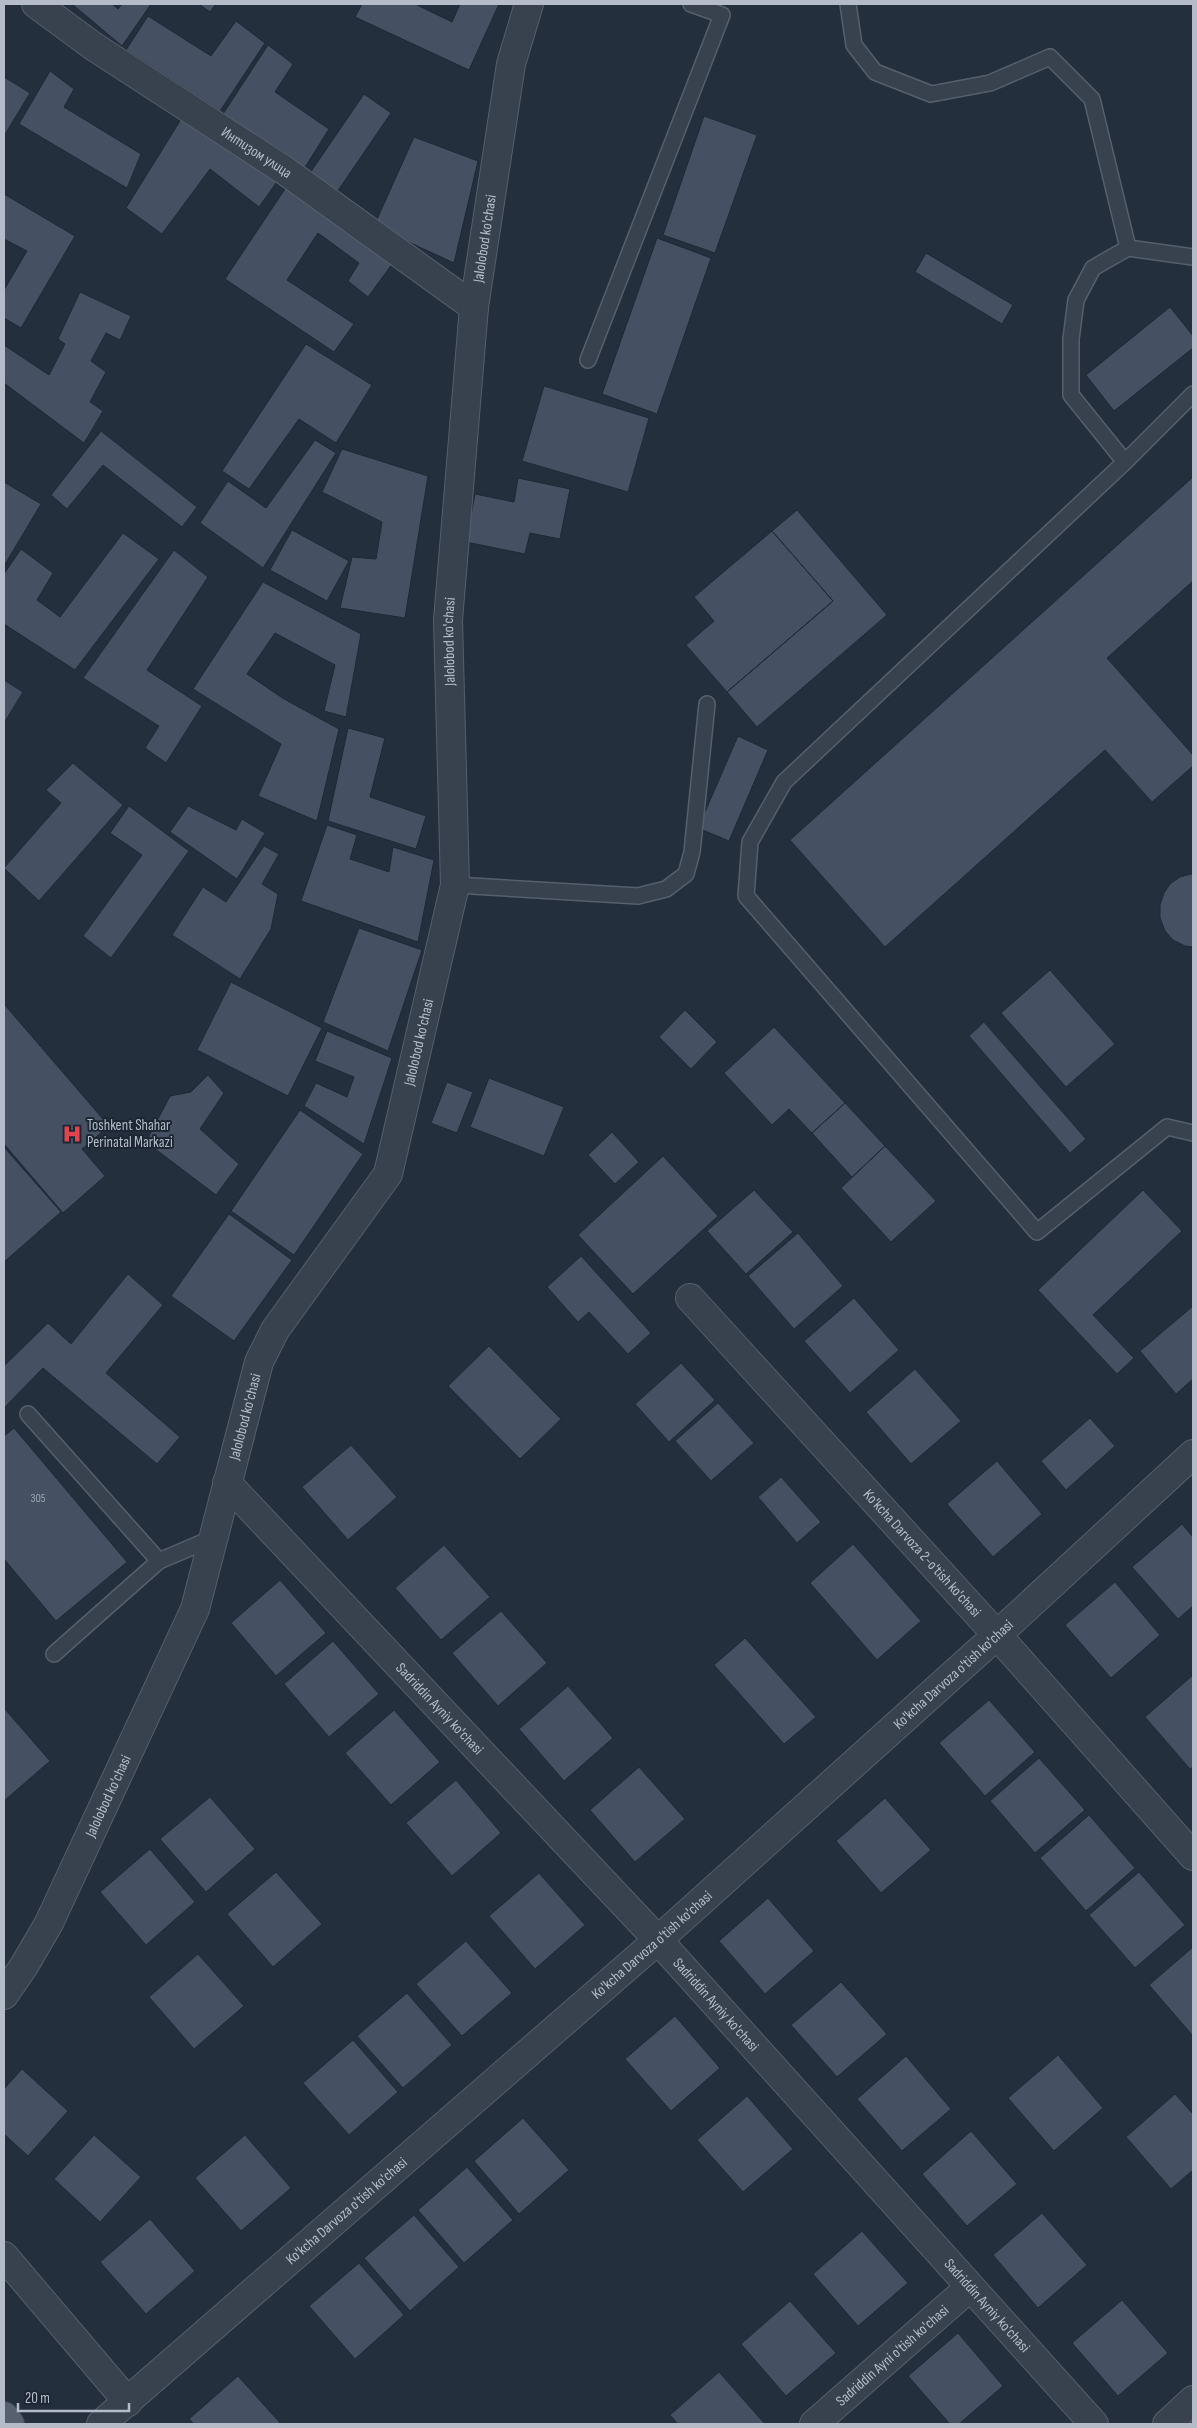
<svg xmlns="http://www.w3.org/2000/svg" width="1197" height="2428" viewBox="0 0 1197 2428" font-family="'Sofia Sans Condensed',sans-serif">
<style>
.building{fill:#455162;stroke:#1f2835}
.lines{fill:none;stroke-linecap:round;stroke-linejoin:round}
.service-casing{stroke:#565f6c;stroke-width:18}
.minor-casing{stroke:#565f6c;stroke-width:30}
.primary-casing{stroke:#414a57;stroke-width:30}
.service{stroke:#38414e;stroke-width:15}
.minor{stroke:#38414e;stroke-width:28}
.primary{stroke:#56606e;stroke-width:28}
.labels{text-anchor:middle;stroke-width:4;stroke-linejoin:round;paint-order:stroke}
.number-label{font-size:12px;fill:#98a1af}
.street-label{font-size:15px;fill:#b4bcc9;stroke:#1d2633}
.poi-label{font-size:15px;fill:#b4bcc9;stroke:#1d2633;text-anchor:start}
</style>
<rect width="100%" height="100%" fill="#242f3e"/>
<path class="building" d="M72 4H112L118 9 122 4H151L122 46Z
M199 4H216L210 12Z
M362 4H415L452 22 460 4H499L469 70 355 17Z
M148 16 211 56 236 21 265 43 220 111 126 50Z
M268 45 293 64 275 92 329 129 304 169 223 114Z
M50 71 74 89 64 107 141 154 127 188 19 124Z
M4 77 30 93 4 136Z
M364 94 391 113 337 192 310 173Z
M188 108 281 176 259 207 210 169 162 234 126 208Z
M704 116 757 135 715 253 663 235Z
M414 137 478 161 454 263 374 226Z
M289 183 398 256 368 297 348 281 359 263 318 233 287 280 354 324 334 352 225 279Z
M4 194 75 236 21 328 4 318V290L27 251 4 239Z
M657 238 711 258 657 414 602 394Z
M926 253 1013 305 1002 324 915 272Z
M80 292 131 316 120 340 106 333 91 361 106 372 90 402 103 411 84 443 4 383V345L49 375 65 344 58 339Z
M1170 307 1193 336V348L1114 411 1086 375Z
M306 344 372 385 336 443 299 419 249 489 222 471Z
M544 386 649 418 628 492 522 461Z
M101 431 197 507 182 527 103 465 67 509 51 495Z
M315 440 336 453 263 568 200 523 228 481 266 508Z
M342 449 428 476 405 618 340 608 352 557 376 559 382 522 322 492Z
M1193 477V581L1107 658 1193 755V766L1152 802 1105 750 885 947 790 840Z
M518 478 570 489 560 539 530 533 525 554 466 542 475 494 514 502Z
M4 482 41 504 4 566Z
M797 510 887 615 757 727 727 692 833 601 772 531Z
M292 530 349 561 327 601 270 570Z
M772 531 833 601 727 692 686 645 714 621 694 597Z
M123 533 159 559 75 670 4 624V574L21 549 53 573 37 600 60 617Z
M174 550 208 577 147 670 202 706 166 763 145 748 159 726 83 678Z
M263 582 361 634 346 717 324 711 335 665 275 633 247 674 284 699 339 729 317 821 258 796 281 744 193 689Z
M4 680 23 692 4 723Z
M348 728 385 738 370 797 426 816 416 849 328 821Z
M738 736 768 750 729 841 698 828Z
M73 763 123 805 39 901 4 868 61 803 46 790Z
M129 806 189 851 111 958 83 936 142 855 110 833Z
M188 806 236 830 242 819 265 833 237 879 170 832Z
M327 825 357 835 350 859 389 872 393 847 434 860 418 942 301 901Z
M264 846 279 854 262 884 278 894 271 929 240 979 172 935 203 887 226 902Z
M1191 874H1193V947L1185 946 1173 940 1165 931 1160 918V905L1164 893 1170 884 1180 877Z
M359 928 422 950 388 1051 323 1022Z
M1050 970 1115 1044 1066 1087 1001 1013Z
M231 982 322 1028 288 1096 197 1050Z
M4 1004 109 1126 82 1149 105 1176 63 1213 4 1144Z
M685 1010 717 1042 691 1069 659 1037Z
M984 1022 1086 1139 1070 1153 969 1036Z
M774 1027 845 1103 812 1133 789 1109 772 1125 724 1073Z
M327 1031 392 1058 364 1144 304 1106 316 1083 347 1097 354 1077 315 1061Z
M208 1075 224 1093 200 1129 239 1164 216 1195 146 1142 170 1096 191 1092Z
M489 1078 564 1107 544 1156 470 1127Z
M447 1082 473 1092 457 1133 431 1123Z
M845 1103 885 1146 852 1177 812 1133Z
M300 1110 363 1154 294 1255 231 1211Z
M612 1132 639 1162 615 1184 588 1155Z
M885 1146 936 1201 891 1242 841 1188Z
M4 1147 61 1212 4 1262Z
M663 1156 718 1216 633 1294 578 1235Z
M754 1190 793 1232 746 1274 707 1231Z
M1143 1190 1182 1231 1093 1315 1134 1358 1117 1374 1038 1290Z
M229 1214 292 1260 234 1341 171 1296Z
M798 1233 843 1286 794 1329 748 1276Z
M581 1256 651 1333 628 1354 589 1312 578 1322 547 1287Z
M128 1274 163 1305 106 1373 180 1437 157 1464 43 1368 4 1408V1366L48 1323 71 1344Z
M854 1298 899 1350 850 1393 804 1341Z
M1193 1306V1379L1176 1394 1140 1351Z
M489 1346 561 1419 520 1459 448 1386Z
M681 1363 715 1400 669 1442 635 1404Z
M915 1369 961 1421 911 1464 866 1412Z
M718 1403 754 1443 711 1481 675 1441Z
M1090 1418 1115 1446 1066 1490 1041 1461Z
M14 1428 127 1562 56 1621 4 1559V1436Z
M351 1445 397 1497 348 1540 302 1487Z
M997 1461 1042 1514 993 1557 947 1504Z
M781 1477 821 1522 797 1543 758 1497Z
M1182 1524 1193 1537V1606L1178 1619 1132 1567Z
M853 1544 921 1621 877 1660 810 1583Z
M444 1545 490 1597 441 1640 395 1588Z
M280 1580 326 1633 276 1676 231 1623Z
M1115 1582 1160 1635 1111 1678 1065 1625Z
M501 1611 547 1663 498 1706 452 1653Z
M745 1638 816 1717 784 1744 714 1665Z
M333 1641 379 1694 329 1737 284 1684Z
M1193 1675V1767L1190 1769 1145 1717Z
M568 1686 613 1738 564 1781 519 1729Z
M989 1700 1035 1752 985 1796 939 1743Z
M4 1708 50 1761 4 1801Z
M394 1710 440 1762 391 1805 345 1753Z
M1039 1758 1085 1810 1035 1853 990 1801Z
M639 1767 685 1819 635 1862 590 1810Z
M456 1780 501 1833 452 1876 406 1823Z
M210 1797 255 1849 206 1892 160 1839Z
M885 1798 931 1850 881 1893 836 1841Z
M1089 1815 1135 1868 1086 1911 1040 1858Z
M150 1849 195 1902 146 1945 100 1892Z
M276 1872 322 1924 273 1967 227 1914Z
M1139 1872 1185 1925 1135 1968 1089 1915Z
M539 1873 585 1925 535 1969 489 1916Z
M768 1898 814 1951 765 1994 719 1941Z
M466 1941 512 1993 462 2036 416 1984Z
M1193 1947V2036L1149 1985Z
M198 1954 244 2006 194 2049 149 1997Z
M841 1982 887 2034 837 2077 791 2025Z
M407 1993 452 2045 403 2088 357 2036Z
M675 2016 720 2068 671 2111 625 2059Z
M353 2040 398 2092 349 2135 303 2083Z
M1058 2055 1103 2108 1054 2151 1008 2098Z
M906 2056 951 2109 902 2151 857 2099Z
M22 2069 68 2111 28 2156 4 2134V2089Z
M1175 2094 1193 2114V2170L1171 2189 1126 2137Z
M747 2096 793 2149 743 2192 697 2140Z
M523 2118 569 2170 519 2214 474 2161Z
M971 2131 1017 2184 967 2226 922 2174Z
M94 2135 141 2177 100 2222 54 2179Z
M245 2135 291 2188 241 2231 195 2178Z
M467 2167 513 2220 464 2263 418 2210Z
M1042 2213 1087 2265 1038 2308 993 2255Z
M414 2215 459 2267 410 2311 364 2258Z
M150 2219 195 2271 146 2314 100 2262Z
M862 2231 908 2283 858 2326 813 2274Z
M359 2263 404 2315 355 2359 309 2306Z
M1122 2300 1168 2353 1118 2396 1072 2343Z
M790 2301 836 2353 786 2396 741 2344Z
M958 2333 1003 2386 959 2424H950L908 2376Z
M719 2372 765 2424H678L670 2415Z
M238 2376 281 2424H194L189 2419Z"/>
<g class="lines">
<g class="service-casing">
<path id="service" d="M848 4 854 45 875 72 931 94 990 83 1050 57 1092 99 1128 248
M588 360 722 15 691 4
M1193 394 1125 462 784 782 750 842 746 896 1037 1232 1167 1127 1193 1133
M1125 462 1071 395V339L1076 300 1093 268 1128 248 1193 257
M455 885 638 896 666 889 686 874 692 852 707 704
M28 1414 159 1561
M54 1654 159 1561 213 1538"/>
</g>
<g class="minor-casing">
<g id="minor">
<path id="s1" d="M36 4 93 46 284 170 474 307"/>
<path id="s2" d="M690 1298 997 1635 1193 1856"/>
<path id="s3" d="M227 1483 658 1940 1094 2424"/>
<path id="s4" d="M4 1995 24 1966 49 1923 195 1609 259 1362 275 1330 388 1174 455 885 448 620 474 307 511 64 529 4"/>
<path d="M4 2256 128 2402"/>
<path id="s5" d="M101 2424 658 1940 997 1635 1193 1454"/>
<path id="s6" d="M814 2424 970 2287"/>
<path d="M1167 2424 1193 2400"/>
</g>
</g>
<g class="primary-casing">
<path id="primary" d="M4 2416 10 2424"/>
</g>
<use href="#service" class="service"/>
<use href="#minor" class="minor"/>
<use href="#primary" class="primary"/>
</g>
<defs>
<g id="hospital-bare" transform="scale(1.5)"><path d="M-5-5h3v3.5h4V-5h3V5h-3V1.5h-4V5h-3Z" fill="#e0444e" stroke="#1d2633" stroke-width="2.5" paint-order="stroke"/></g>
</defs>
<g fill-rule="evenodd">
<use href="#hospital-bare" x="72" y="1134"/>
</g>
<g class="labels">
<g class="number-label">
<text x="38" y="1502">305</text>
</g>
<g class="street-label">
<text dy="5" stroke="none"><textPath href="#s1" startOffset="266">Интизом улица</textPath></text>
<text dy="5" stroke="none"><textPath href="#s4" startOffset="1860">Jalolobod ko'chasi</textPath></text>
<text dy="5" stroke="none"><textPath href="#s4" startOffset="1455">Jalolobod ko'chasi</textPath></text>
<text dy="5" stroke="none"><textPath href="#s4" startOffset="1050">Jalolobod ko'chasi</textPath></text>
<text dy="5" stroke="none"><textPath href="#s4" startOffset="630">Jalolobod ko'chasi</textPath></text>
<text dy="5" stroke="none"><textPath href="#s2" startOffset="345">Ko'kcha Darvoza 2-o'tish ko'chasi</textPath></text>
<text dy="5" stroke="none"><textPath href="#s5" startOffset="1135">Ko'kcha Darvoza o'tish ko'chasi</textPath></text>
<text dy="5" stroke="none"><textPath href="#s3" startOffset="310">Sadriddin Ayniy ko'chasi</textPath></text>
<text dy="5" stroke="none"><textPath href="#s4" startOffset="225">Jalolobod ko'chasi</textPath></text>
<text dy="5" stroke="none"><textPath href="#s5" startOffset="730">Ko'kcha Darvoza o'tish ko'chasi</textPath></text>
<text dy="5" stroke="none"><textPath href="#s3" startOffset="715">Sadriddin Ayniy ko'chasi</textPath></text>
<text dy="5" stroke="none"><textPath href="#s5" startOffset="325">Ko'kcha Darvoza o'tish ko'chasi</textPath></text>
<text dy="5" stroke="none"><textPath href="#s3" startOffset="1120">Sadriddin Ayniy ko'chasi</textPath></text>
<text dy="5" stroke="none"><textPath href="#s6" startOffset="104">Sadriddin Ayni o'tish ko'chasi</textPath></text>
</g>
<g class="poi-label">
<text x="87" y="1130">Toshkent Shahar<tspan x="87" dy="17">Perinatal Markazi</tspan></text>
</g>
</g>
<rect width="1197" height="2428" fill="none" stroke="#b4bcc9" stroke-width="10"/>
<path d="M18 2403v8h111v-8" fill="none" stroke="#b4bcc9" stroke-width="2.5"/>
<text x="25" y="2403" font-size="15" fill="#b4bcc9" stroke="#1d2633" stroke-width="4" paint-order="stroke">20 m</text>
</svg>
